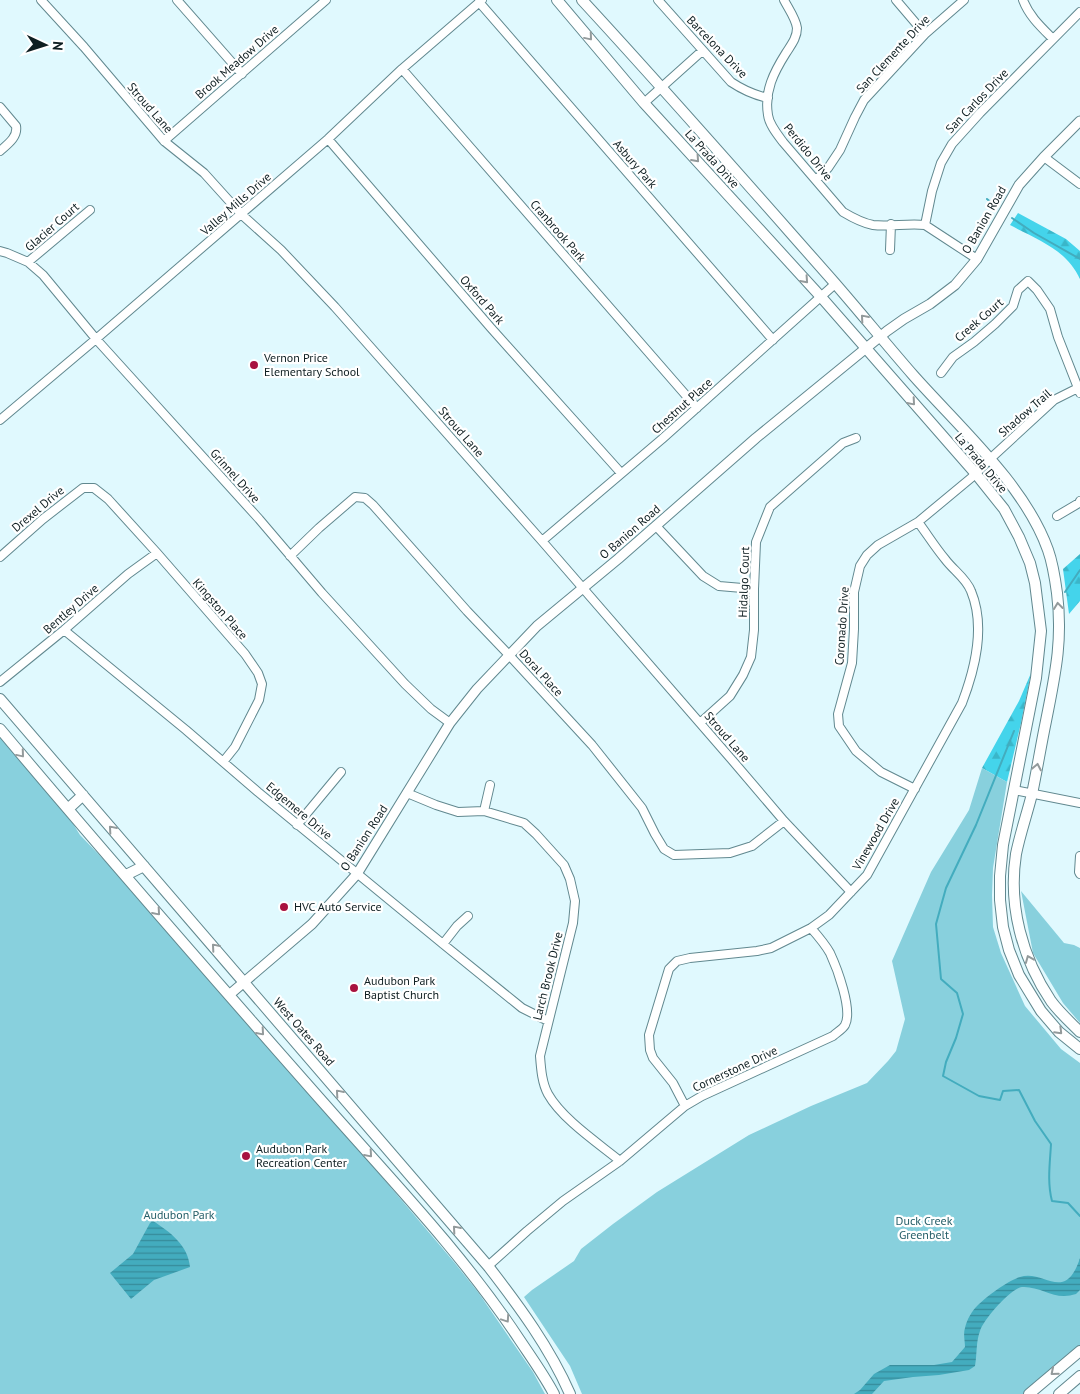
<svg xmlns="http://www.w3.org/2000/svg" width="1080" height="1394" viewBox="0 0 1080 1394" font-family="'PT Sans',sans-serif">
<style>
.forest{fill:url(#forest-firs)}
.park{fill:#88d0dd}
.water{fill:url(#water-rules)}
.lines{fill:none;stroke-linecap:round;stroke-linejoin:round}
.stream{stroke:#43acbe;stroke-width:2}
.minor-casing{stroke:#61888f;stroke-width:10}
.tertiary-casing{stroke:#61888f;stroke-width:11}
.secondary-casing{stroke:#61888f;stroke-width:12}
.minor{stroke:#fff;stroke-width:8}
.tertiary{stroke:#fff;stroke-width:9}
.secondary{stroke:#fff;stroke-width:10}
.oneway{stroke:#939a9b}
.poi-dot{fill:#a8123f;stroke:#fff;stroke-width:2}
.labels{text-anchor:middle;stroke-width:4.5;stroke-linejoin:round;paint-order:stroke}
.street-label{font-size:12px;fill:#0e1e21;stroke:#fff}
.poi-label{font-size:12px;fill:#0e1e21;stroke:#fff;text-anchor:start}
.park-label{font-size:12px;fill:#265f69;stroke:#fff}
</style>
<defs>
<pattern id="forest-firs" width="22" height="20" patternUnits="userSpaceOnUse" patternTransform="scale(1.25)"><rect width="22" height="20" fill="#44d4eb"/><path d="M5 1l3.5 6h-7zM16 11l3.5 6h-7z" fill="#3ab6c9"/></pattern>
<pattern id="water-rules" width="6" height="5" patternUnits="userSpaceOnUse" patternTransform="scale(1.25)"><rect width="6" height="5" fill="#43acbe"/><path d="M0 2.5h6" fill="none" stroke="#368b9a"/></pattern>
</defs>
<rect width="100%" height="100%" fill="#e0f9fe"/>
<path class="forest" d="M1018 213 1066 239 1080 251V279C1066 249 1038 240 1010 225Z
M1080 554V601L1069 614 1063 569Z
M1031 673 1021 723 1007 782 982 768 1019 701Z"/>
<path class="park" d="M0 732 64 809 80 835 134 891 360 1151 454 1262 478 1292 533 1372 545 1394H0Z
M982 768 1007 782 993 868 992 895 993 927 1001 953 1025 1006 1061 1049 1080 1063V1347L1023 1394H582L570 1366 524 1297 532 1290 574 1261 581 1249 613 1224 657 1192 749 1135 811 1106 867 1083 888 1061 896 1051 905 1019 892 961 931 872 969 810Z
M1021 891 1064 943 1074 945 1080 948V1023L1063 1003 1033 953Z"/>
<path class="water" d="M153 1221C170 1232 188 1245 190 1267L154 1280 131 1299 110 1273 133 1254 150 1223Z
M1080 1258V1290L1076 1294C1072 1295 1068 1296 1064 1296 1050 1296 1037 1286 1022 1287 1011 1288 983 1320 980 1331 976 1341 977 1354 975 1366L969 1370 939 1375 913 1377 884 1381 872 1394H854L860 1390 874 1374 890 1365H934L952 1362 965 1347C965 1341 963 1334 965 1328 967 1319 972 1311 978 1305 987 1296 1009 1280 1020 1277 1044 1269 1065 1304 1080 1258Z"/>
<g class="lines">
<path class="stream" d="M987 199 993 204
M1012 218 1034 233 1080 259
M1065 592 1080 570
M1014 731 976 825 946 888 936 924 941 979 957 993 963 1014 956 1038 946 1062 943 1076 979 1096 1000 1100 1003 1091 1019 1090 1035 1121 1051 1144C1050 1163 1047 1182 1052 1201L1068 1203 1080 1216"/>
<g class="minor-casing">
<path id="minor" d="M41 0 84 47 164 141 204 173 241 214 281 250 335 307 542 541 732 760 784 821 851 892
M177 0 242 74
M658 0 731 82C743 90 754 95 768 98
M784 0C788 8 796 19 797 28 797 38 791 45 786 53 774 72 764 91 768 115 769 124 777 134 783 142L843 212C853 218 862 223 873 225 890 227 908 223 925 225L977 259
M896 0 925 34
M1023 0C1029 16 1041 27 1053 39
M479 2 773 340
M402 69 697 408
M644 103 702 51
M0 107 16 126C18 137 8 144 0 151
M328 139 491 328 621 473
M164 141 326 0
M1044 157 1080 184
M816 180 828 168 840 150 855 117 864 100 925 34 964 0
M925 225 932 191 941 163 952 144 980 113 1080 12
M890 250 891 224
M0 251 7 253 28 262 43 275 96 339 259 519 322 593 405 684 431 709 450 723
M28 262 90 210
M941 373 953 357 974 342 995 324 1013 306 1018 290 1028 281 1037 290 1050 309 1058 337 1080 393
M0 420 96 339 328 139 402 69 482 0
M1057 516 1079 503 1080 501
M656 526 703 576 719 586 754 589
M542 541 662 439 835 284
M290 556 319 528 355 497 365 498 373 505 467 611 509 655 592 745 642 808 655 834 664 849 674 855 730 853 752 846 784 821
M0 557 43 519 83 488H94L108 499 157 553 245 654 258 673 262 684 259 700 235 747 223 762
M64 630 186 730 258 792 443 944 522 1008 548 1021
M0 682 64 630 128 574 157 553
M700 723 730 696 743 675 751 657 754 630V589L756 542 770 507 843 443 856 438
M915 789 881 772 856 751 839 726 838 714 852 663 854 629V592L860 566 867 555 878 545 918 522 971 478 990 459 1054 400 1078 388
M1014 790 1080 803
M407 793 436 805 458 812 484 811 524 823 536 834 564 865 570 879 575 901 573 923 540 1056C541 1069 542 1083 548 1094 562 1119 598 1143 620 1161
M484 811 490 785
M297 825 341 772
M1080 856 1079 872 1080 874
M443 944 457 926 468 916
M685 1106 673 1083 653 1058 650 1050 649 1035 669 969 677 961 690 958 757 951 771 948 811 928 829 915 867 875 962 703C975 669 986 627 971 591 966 578 953 570 945 559 935 547 927 534 918 522
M488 1266 527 1231 563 1201 620 1161 685 1106 702 1096 833 1036C836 1033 843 1029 845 1025 853 1010 837 968 830 953 825 944 818 936 811 928"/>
</g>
<g class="tertiary-casing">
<path id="tertiary" d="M229 995 312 924 357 874 450 723 477 689 537 626 618 559 756 438 887 331 904 319 930 304 955 285 977 259 1019 185 1044 157 1080 121"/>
</g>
<g class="secondary-casing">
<path id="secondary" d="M557 0 644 103 822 298 976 474 1004 509 1019 537 1030 563 1035 583 1041 631 1036 678 1003 845 1000 876V900L1003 927 1009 950 1019 975 1041 1011 1059 1032 1080 1049
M582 0C667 92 750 187 833 281 860 312 886 344 913 375 959 427 1025 485 1048 550 1053 564 1055 578 1057 593 1063 641 1055 675 1046 721 1041 745 1037 770 1032 794 1027 814 1020 834 1016 854 1008 905 1022 958 1051 1001 1059 1012 1070 1022 1080 1032
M0 699 488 1266C519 1306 550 1348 570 1394
M0 729C110 860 223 989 336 1117 400 1189 466 1259 519 1339 531 1357 544 1375 554 1394
M68 809 83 795
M126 875 144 866
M1029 1394 1080 1351
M1059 1394 1080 1376"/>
</g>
<use href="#minor" class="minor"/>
<use href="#tertiary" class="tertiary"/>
<use href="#secondary" class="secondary"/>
</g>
<defs><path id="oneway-chevron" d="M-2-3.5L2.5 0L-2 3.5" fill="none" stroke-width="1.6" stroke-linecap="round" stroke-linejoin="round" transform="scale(1.25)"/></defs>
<g class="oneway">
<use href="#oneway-chevron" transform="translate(589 37) rotate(50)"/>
<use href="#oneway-chevron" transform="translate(696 159) rotate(48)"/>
<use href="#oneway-chevron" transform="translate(805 280) rotate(48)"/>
<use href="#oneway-chevron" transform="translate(864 318) rotate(-131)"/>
<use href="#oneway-chevron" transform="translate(912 402) rotate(49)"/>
<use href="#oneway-chevron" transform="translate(1058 606) rotate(-97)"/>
<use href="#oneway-chevron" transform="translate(21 754) rotate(50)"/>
<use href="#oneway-chevron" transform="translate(1037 767) rotate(-79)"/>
<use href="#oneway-chevron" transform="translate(112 829) rotate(-131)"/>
<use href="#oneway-chevron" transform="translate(157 912) rotate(49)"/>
<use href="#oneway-chevron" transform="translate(215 947) rotate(-131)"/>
<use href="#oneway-chevron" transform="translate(1029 959) rotate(-112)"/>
<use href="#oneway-chevron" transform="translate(1059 1031) rotate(45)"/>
<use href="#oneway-chevron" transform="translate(261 1032) rotate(49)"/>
<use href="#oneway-chevron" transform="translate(339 1093) rotate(-131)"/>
<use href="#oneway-chevron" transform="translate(369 1154) rotate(49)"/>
<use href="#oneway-chevron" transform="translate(456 1229) rotate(-131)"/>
<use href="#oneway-chevron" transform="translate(506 1319) rotate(56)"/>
<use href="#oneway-chevron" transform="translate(1054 1372) rotate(140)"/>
</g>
<g class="poi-dot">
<circle cx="254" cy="365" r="5"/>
<circle cx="284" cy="907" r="5"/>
<circle cx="354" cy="988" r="5"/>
<circle cx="246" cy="1156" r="5"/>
</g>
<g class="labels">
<g class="street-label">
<text transform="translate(717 47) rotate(46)" y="4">Barcelona Drive</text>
<text transform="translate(893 54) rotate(-47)" y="4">San Clemente Drive</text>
<text transform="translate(237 62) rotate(-41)" y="4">Brook Meadow Drive</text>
<text transform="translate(977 101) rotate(-46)" y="4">San Carlos Drive</text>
<text transform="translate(150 108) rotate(49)" y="4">Stroud Lane</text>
<text transform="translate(808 152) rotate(51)" y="4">Perdido Drive</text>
<text transform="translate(712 159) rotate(48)" y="4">La Prada Drive</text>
<text transform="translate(635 164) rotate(49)" y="4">Asbury Park</text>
<text transform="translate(236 204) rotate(-41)" y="4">Valley Mills Drive</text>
<text transform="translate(984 220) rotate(-60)" y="4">O Banion Road</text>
<text transform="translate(52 227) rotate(-41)" y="4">Glacier Court</text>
<text transform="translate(558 231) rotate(49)" y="4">Cranbrook Park</text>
<text transform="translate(482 300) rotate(49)" y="4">Oxford Park</text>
<text transform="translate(979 320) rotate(-41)" y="4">Creek Court</text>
<text transform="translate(682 406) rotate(-42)" y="4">Chestnut Place</text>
<text transform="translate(1025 413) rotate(-41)" y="4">Shadow Trail</text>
<text transform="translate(461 432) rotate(49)" y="4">Stroud Lane</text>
<text transform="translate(981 463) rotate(50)" y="4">La Prada Drive</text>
<text transform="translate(235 476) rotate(48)" y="4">Grinnel Drive</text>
<text transform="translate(38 509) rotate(-40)" y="4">Drexel Drive</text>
<text transform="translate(630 532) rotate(-41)" y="4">O Banion Road</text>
<text transform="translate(744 582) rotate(-88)" y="4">Hidalgo Court</text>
<text transform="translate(71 609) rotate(-41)" y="4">Bentley Drive</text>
<text transform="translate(220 609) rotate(49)" y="4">Kingston Place</text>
<text transform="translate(842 626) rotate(-86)" y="4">Coronado Drive</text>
<text transform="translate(541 673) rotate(48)" y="4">Doral Place</text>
<text transform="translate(727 737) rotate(49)" y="4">Stroud Lane</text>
<text transform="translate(299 811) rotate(40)" y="4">Edgemere Drive</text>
<text transform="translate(876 834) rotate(-60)" y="4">Vinewood Drive</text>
<text transform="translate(364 838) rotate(-57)" y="4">O Banion Road</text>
<text transform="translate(548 976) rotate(-76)" y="4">Larch Brook Drive</text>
<text transform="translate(304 1032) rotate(49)" y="4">West Oates Road</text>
<text transform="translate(735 1069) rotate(-25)" y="4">Cornerstone Drive</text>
</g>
<g class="poi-label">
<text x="264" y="362">Vernon Price<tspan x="264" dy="14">Elementary School</tspan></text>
<text x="294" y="911">HVC Auto Service</text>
<text x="364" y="985">Audubon Park<tspan x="364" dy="14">Baptist Church</tspan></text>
<text x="256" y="1153">Audubon Park<tspan x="256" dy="14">Recreation Center</tspan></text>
</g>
<g class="park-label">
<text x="179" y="1219">Audubon Park</text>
<text x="924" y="1225">Duck Creek<tspan x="924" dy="14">Greenbelt</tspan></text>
</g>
</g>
<g transform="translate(45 45) rotate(94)" stroke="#ffffff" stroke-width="4" paint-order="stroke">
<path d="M0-4L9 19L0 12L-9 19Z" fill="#0e1e21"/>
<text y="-8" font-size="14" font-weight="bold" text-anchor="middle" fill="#0e1e21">N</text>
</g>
</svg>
